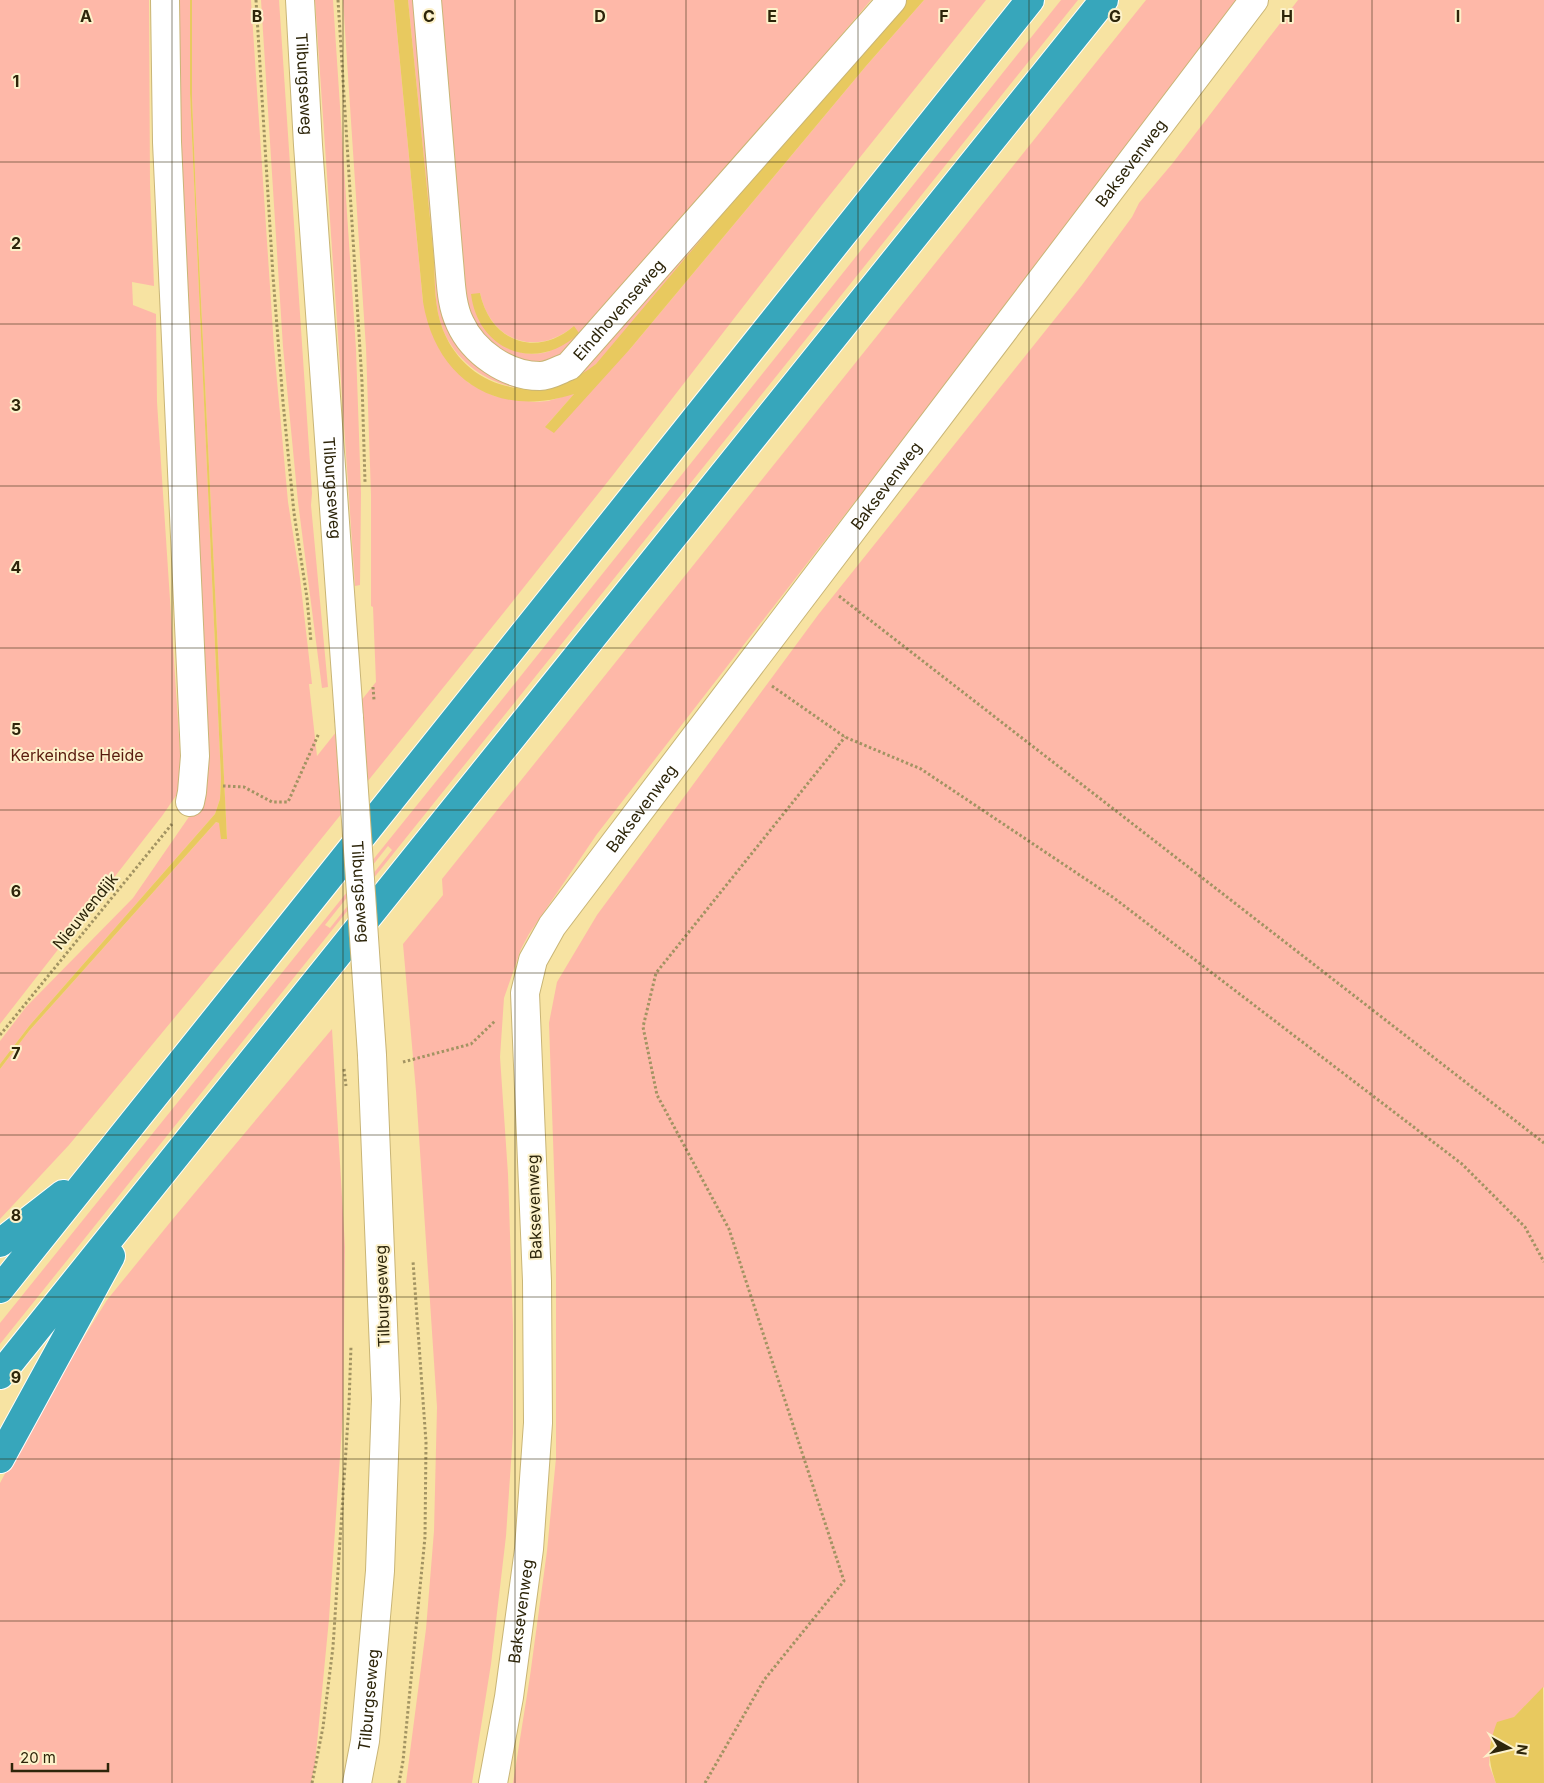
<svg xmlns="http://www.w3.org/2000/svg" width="1544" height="1783" viewBox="0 0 1544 1783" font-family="Inter,sans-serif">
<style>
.green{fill:#feb8a8;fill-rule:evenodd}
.water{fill:#e8c95f}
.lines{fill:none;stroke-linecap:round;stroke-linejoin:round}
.minor-casing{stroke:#c9b576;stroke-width:30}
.tertiary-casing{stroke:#c9b576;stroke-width:30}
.motorway-casing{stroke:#fff;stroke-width:30}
.path{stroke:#a29362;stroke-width:3;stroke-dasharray:2.5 2.5;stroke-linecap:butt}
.minor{stroke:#fff;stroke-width:28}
.tertiary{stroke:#fff;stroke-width:28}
.motorway{stroke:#37a6bb;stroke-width:28}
.tertiary-bridge-casing{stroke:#c9b576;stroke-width:30;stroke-linecap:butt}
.path-bridge{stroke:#a29362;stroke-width:3;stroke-dasharray:2.5 2.5;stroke-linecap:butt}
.tertiary-bridge{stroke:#fff;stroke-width:28}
.grid{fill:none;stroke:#2d250a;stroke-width:1;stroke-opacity:0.55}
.labels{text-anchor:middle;stroke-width:4;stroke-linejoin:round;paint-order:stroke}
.street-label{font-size:16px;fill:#2d250a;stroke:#fcf1ca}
.park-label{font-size:16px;fill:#5a1b0e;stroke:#fcf1ca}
.grid-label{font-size:16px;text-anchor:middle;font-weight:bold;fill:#2d250a;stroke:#fcf1ca;stroke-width:4;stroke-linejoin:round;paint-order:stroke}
</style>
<rect width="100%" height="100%" fill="#f7e3a2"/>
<path class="green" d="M0 0H149L150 184 154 286 132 282 133 305 156 314 157 402 181 767 180 790 162 816 0 1024Z
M174 0H190V93L221 778 220 799 215 814 30 1025 0 1064V1041L26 1007 133 898 193 811Z
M192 0H251L274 347 288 502 300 578 312 684H309L317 756 376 682 373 607 371 606V495L366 348 343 0H394L423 302 459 374 469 383 494 396 535 402 548 401 575 393 545 427 630 349 866 66 924 0H986L821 206 613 475 505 611 263 911 69 1145 0 1219V1069L29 1031 216 822 219 823 227 839 196 198 192 98Z
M261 0H279L312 493 311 505 328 687 322 688 298 502 283 347Z
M315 0H333L356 349 361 493 360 585 355 586Z
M408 0H417L450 321 548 377 903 0 605 355C596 365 586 373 575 379 526 404 464 380 443 330 434 308 435 282 434 258Z
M435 0H871L586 336C558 357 541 371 506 353 500 351 492 349 488 345 481 339 471 317 466 309ZM480 293C490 341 536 358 574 326 555 349 554 356 522 353L473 304Z
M1061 0H1078L0 1344V1323L504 697ZM388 846 392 850 330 928 325 925Z
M1146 0H1239L1123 149 930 405 597 834 529 934 521 949 504 998 500 1057 508 1174 513 1325V1433L506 1536 491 1664 472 1783H406L426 1629 434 1531 437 1407 416 1091 403 944 443 895 442 879Z
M1298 0H1544V1687L1514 1717 1491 1738 1489 1765 1496 1783H513L530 1676 547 1551 556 1458V1227L549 1023 557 982 597 915 818 615 1082 285 1132 217 1139 203 1172 164Z
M332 1029 345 1247 343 1412 329 1619 315 1764 311 1783H0V1483L43 1403 107 1300 172 1220Z"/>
<path class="water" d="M190 0H192V98L196 198 227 839H221L219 823 216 822 29 1031 0 1069V1064L30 1025 215 814 220 799 221 778 190 93Z
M394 0H408L434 258C435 282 434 307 443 330 469 394 544 406 596 364L903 0H924L866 66 630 349 554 433 545 427 574 394C497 419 436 380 423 302Z
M480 293C490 341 536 359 574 326L579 333C537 374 478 351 471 294Z
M1543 1687 1544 1783H1496C1487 1759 1488 1746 1497 1722L1514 1717Z"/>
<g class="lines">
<g class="minor-casing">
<g id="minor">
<path d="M165 0 167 142 195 756 192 792 190 802"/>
<path id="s1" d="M427 0 449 262C451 282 451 305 460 323 473 352 507 376 540 376 549 376 561 369 569 366L892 0"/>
<path id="s2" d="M493 1783 509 1697 529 1549 538 1423 537 1281 525 993 533 960 552 926 1254 0"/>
</g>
</g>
<g class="tertiary-casing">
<g id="tertiary">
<path id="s3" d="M300 0 308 145 349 718"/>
<path id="s4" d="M357 1783 365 1741 380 1571 386 1399 372 1055"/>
</g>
</g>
<g class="motorway-casing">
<path id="motorway" d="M0 1243 63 1194
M0 1289 1030 0
M0 1375 1104 0
M0 1459 111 1256"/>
</g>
<path class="path" d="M256 0 273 276 283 402 294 513 307 598 311 642
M338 0 362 382 365 482
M839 596 1544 1143
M772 686 845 737 921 769 1114 898 1462 1164 1525 1227 1544 1262
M223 786 244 787 272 802H288L319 733
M0 1035 172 824
M403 1062 471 1044 495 1021
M312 1783 323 1727 333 1647 349 1404 351 1346
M399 1783 403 1761 425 1537 426 1442 413 1261
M705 1783 764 1680 844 1581 729 1229 657 1095 643 1027 656 973 845 737"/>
<use href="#minor" class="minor"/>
<use href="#tertiary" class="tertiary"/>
<use href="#motorway" class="motorway"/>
<g class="tertiary-bridge-casing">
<g id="tertiary-bridge">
<path id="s5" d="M349 718 372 1055"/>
</g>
</g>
<path class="path-bridge" d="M373 687 374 700
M344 1069 346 1086"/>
<use href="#tertiary-bridge" class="tertiary-bridge"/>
</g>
<path class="grid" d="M172 0V1783M343 0V1783M515 0V1783M686 0V1783M858 0V1783M1029 0V1783M1201 0V1783M1372 0V1783M0 162H1544M0 324H1544M0 486H1544M0 648H1544M0 810H1544M0 973H1544M0 1135H1544M0 1297H1544M0 1459H1544M0 1621H1544"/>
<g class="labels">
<g class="street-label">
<text dy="6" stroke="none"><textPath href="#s3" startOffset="84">Tilburgseweg</textPath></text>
<text dy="6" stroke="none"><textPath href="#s2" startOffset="1824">Baksevenweg</textPath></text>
<text dy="6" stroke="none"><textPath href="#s1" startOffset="532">Eindhovenseweg</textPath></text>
<text dy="6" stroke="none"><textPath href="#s2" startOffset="1419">Baksevenweg</textPath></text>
<text dy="6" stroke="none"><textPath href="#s3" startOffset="489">Tilburgseweg</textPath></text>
<text dy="6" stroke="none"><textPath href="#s2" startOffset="1014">Baksevenweg</textPath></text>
<text dy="6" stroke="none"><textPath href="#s5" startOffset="174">Tilburgseweg</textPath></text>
<text transform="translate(85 911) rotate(-51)" y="6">Nieuwendijk</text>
<text transform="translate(534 1207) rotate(-92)" y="6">Baksevenweg</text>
<text transform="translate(382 1296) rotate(-92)" y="6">Tilburgseweg</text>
<text dy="6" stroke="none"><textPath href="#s2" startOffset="174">Baksevenweg</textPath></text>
<text dy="6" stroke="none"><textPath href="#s4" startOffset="84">Tilburgseweg</textPath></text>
</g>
<g class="park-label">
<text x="77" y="761">Kerkeindse Heide</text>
</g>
</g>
<g class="grid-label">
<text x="86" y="22">A</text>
<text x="257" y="22">B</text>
<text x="429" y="22">C</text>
<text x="600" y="22">D</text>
<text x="772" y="22">E</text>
<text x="944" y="22">F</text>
<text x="1115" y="22">G</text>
<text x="1287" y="22">H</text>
<text x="1458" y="22">I</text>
<text x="16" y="87">1</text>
<text x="16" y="249">2</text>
<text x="16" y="411">3</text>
<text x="16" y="573">4</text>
<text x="16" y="735">5</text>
<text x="16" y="897">6</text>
<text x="16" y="1059">7</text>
<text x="16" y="1221">8</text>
<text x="16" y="1383">9</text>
</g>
<g transform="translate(1509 1748) rotate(98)" stroke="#fcf1ca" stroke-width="4" paint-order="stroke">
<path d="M0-4L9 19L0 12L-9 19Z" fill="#2d250a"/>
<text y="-8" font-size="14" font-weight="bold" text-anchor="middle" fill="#2d250a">N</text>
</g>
<path d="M12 1763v8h96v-8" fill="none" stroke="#2d250a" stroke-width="2.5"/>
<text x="20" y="1763" font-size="15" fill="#2d250a" stroke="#fcf1ca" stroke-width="4" paint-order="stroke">20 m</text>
</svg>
